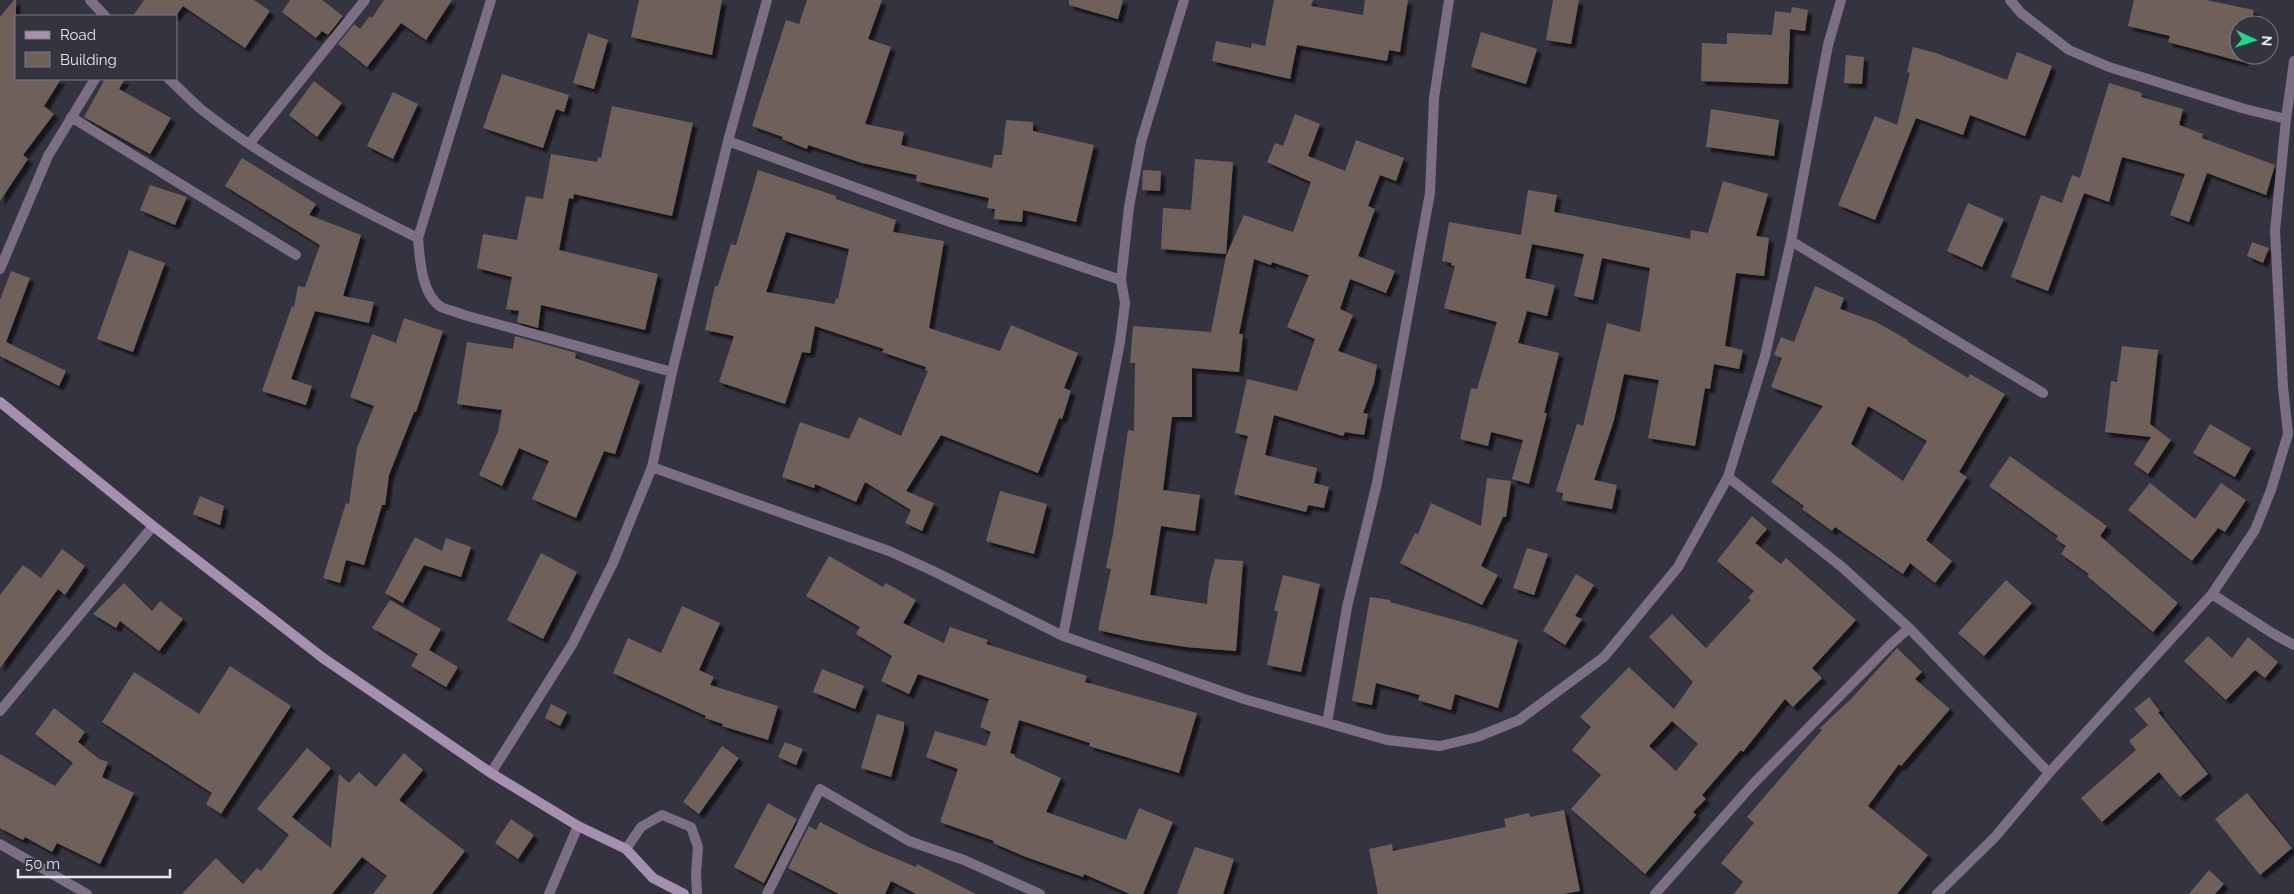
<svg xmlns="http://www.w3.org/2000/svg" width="2294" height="894" viewBox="0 0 2294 894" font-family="Raleway,sans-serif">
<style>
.building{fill:#6f615a;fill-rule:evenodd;filter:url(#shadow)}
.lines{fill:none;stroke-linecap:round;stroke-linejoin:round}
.lane{stroke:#7d6f83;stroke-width:10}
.street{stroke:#7d6f83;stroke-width:10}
.secondary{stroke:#a68faf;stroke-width:10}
</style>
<defs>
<filter id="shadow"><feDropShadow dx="4.5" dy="4.5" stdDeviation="1" flood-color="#0009"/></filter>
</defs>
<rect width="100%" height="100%" fill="#343340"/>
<path class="building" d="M14 0H16V79H61L44 106 54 114 23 155 28 159 0 201V17Z
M144 0H254L270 11 245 48 183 6 176 16H133Z
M290 0H322L343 16 328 35 322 31 316 38 282 12Z
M384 0H452L426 40 401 23 367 67 338 44 354 24 360 29 370 16 372 18Z
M639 0H722L712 55 631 37Z
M807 0H882L868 39 891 47 865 124 904 132 901 145 992 168 994 155H1002L1006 120 1033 122V131L1094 145 1076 222 1023 210 1022 222 994 219 995 209 987 208 989 198 916 181 917 175 862 163 808 145 807 149 782 139 783 137 752 126 786 20 799 24Z
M1069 0H1123L1118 19 1069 5Z
M1274 0H1313L1311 6 1363 15 1365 0H1408L1400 52 1389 50 1387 61 1297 45 1290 79 1212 61 1216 41 1251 48 1252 43 1265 46Z
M1553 0H1579L1571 44 1546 40Z
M2134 0H2206L2254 10 2251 25H2239V55H2245L2243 62 2168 42 2170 36 2128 26Z
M1792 7 1808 10 1805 31 1790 29 1788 84 1701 81 1702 43 1727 44V33L1772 35 1775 11 1791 13Z
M1481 32 1537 49 1526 84 1471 67Z
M588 33 608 40 594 89 573 83Z
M1913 47 1936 53 2007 80 2017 52 2052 66 2025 136 1970 115 1963 135 1916 118 1875 220 1838 205 1875 116 1897 125 1910 73 1907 72Z
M1846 55 1864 57 1862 84 1844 83Z
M502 74 569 95 564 112 556 109 543 148 483 128Z
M105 79H125L119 89 171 118 150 154 84 117Z
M314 81 342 103 317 137 289 115Z
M2109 83 2142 93 2141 97 2183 109 2179 125 2203 134 2202 138 2275 165 2266 195 2207 173 2189 222 2170 215 2185 174 2122 157 2109 202 2084 193 2048 291 2011 277 2041 195 2062 203 2072 175 2080 178Z
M393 92 418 104 393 159 367 146Z
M612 106 693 123 672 216 574 194 573 199 569 198 559 250 658 274 645 330 541 305 538 328 517 322 519 311 506 309 512 277 477 268 483 234 517 240 526 196 543 199 551 154 597 162 598 157 601 158Z
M1711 109 1779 120 1774 156 1706 147Z
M1295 114 1320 124 1308 156 1345 171 1356 140 1404 158 1396 181 1380 175 1368 206 1375 209 1358 256 1395 271 1386 293 1350 279 1340 309 1353 315 1338 351 1377 365 1374 383 1363 413 1368 414 1364 435 1345 432 1343 436 1274 415 1265 455 1317 468 1314 483 1329 487 1324 508 1308 505 1306 512 1234 494 1248 436 1235 433 1247 379 1297 391 1315 339 1287 327 1309 275 1272 262 1271 265 1254 259 1239 334H1243L1239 372 1192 368V417H1172L1163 490 1200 495 1195 531 1161 526 1150 595 1207 604 1209 581 1215 559 1243 561 1236 651 1186 647 1142 640 1098 630 1111 569 1106 568 1113 534 1128 430 1134 431 1135 363H1130L1133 326 1211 332 1226 256 1244 215 1293 232 1311 182 1267 162 1275 143 1283 146Z
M242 158 316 204 309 215 361 235 343 296 374 302 369 323 315 311 291 379 312 386 306 405 262 391 292 306 294 307 298 286 305 287 320 245 225 186Z
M1195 159 1233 162 1226 254 1161 249 1163 208 1191 210Z
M758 170 836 196V199L896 220 893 232 944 241 929 328 1000 351 1011 325 1078 353 1064 388 1071 391 1062 419 1059 418 1038 473 941 435 906 491 934 503 922 531 905 523 911 510 865 482 856 502 815 484 814 488 782 477 800 422 849 439 859 417 901 436 928 371 925 370 926 367 882 352 884 349 815 326 810 353 802 352 785 404 719 382 734 336 705 330 715 286H718L731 244 736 245ZM786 232 849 249 838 299 836 298 834 304 766 292Z
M1143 170 1161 171 1160 191 1142 190Z
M1723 181 1768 194 1756 236 1769 238 1764 276 1736 273 1725 346 1743 350 1739 369 1714 364 1710 389 1705 388 1695 446 1648 438 1659 380 1624 374 1614 420 1594 480 1617 485 1612 509 1562 500 1563 493 1556 491 1577 424 1583 426 1607 323 1640 332 1650 268 1602 258 1593 300 1574 296 1584 254 1532 244 1525 278 1555 285 1547 316 1527 311 1518 343 1559 353 1544 413H1547L1529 484 1512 479 1523 440 1491 432 1488 446 1460 439 1471 388 1477 389 1497 322 1444 308 1455 266 1451 265 1452 263 1442 261 1449 222 1521 235 1528 190 1557 195 1554 212 1690 239 1691 230 1708 233Z
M150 185 187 197 175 225 140 210Z
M1968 203 2004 219 1982 267 1947 251Z
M2252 242 2269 248 2263 263 2247 256Z
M129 250 165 263 133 352 97 339Z
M11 271 30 278 6 342 66 371 59 386 0 356V300Z
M1815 286 1844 298 1840 309 1876 322 1908 340 1907 341 1968 378 1970 374 2005 394 1959 472 1967 477 1926 540 1952 561 1935 583 1910 563 1903 574 1835 527 1832 531 1802 509 1804 506 1771 482 1823 406 1771 387 1782 358 1774 355 1781 337 1794 342ZM1868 406 1927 441 1903 481 1851 444Z
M404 318 443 331 416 412H414L389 475 385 505H382L364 565 346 560 340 583 323 578 346 503 349 504 357 448 374 406 350 397 372 334 396 343Z
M515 336 576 353 575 358 640 381 615 454 604 451 576 518 532 499 549 461 519 448 502 486 479 475 498 432 502 410 457 404 467 342 513 349Z
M2122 346 2158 350 2150 424 2171 440 2148 474 2134 464 2151 437 2105 432 2111 381 2117 382Z
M2210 424 2251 448 2235 477 2193 453Z
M2010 456 2107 526 2100 536 2178 603 2153 632 2087 576 2089 574 2061 554 2066 546 2056 539 2058 536 1989 486Z
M1487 478 1511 481 1506 517H1503L1481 566 1498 575 1482 605 1400 563 1415 533 1418 534 1431 503 1481 526Z
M2150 483 2195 519 2221 483 2246 500 2225 532 2218 528 2192 561 2128 510Z
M1000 491 1047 504 1034 554 986 541Z
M200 496 224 506 220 525 193 514Z
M1752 516 1767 529 1755 543 1781 564 1786 558 1856 620 1812 668 1822 678 1793 707 1785 699 1743 752 1741 750 1702 795 1706 799 1693 812 1696 815 1645 874 1571 809 1601 775 1572 750 1591 727 1580 717 1629 667 1674 709 1693 682 1649 637 1672 614 1706 648 1751 600 1748 598 1754 591 1717 561ZM1672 721 1698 744 1676 771 1649 746Z
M415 537 442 551 446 538 471 547 461 577 424 565 403 603 385 593Z
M1527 548 1548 554 1534 595 1513 588Z
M62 549 85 566 65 595 58 589 0 668V595L23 565 41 578Z
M541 553 577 572 543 639 507 620Z
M829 556 883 587 886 583 916 600 903 623 944 643 950 627 988 640 986 644 1087 676 1085 682 1197 713 1179 773 1089 746 1090 743 1019 720 1010 753 1015 755V757L1061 778 1046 812 1126 840 1139 808 1173 822 1143 894H1130L1084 874 1083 877 1026 857 993 843 994 841 940 822 958 769 926 757 935 731 986 746 991 732 980 727 989 699 918 674 909 694 881 681 892 656 856 634 860 627 806 596Z
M1576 574 1594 585 1575 616 1582 619 1565 645 1543 631Z
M1283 575 1320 584 1301 672 1267 665 1278 612 1274 610Z
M2006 580 2032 603 1984 656 1958 633Z
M124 583 152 611 160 601 183 619 159 651 120 621 116 628 93 614Z
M1370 597 1390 600V602L1473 625 1518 640 1498 708 1455 694 1451 710 1418 700 1420 695 1376 683 1372 705 1352 701Z
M390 600 441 629 429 650 458 667 446 687 411 666 418 654 372 628Z
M682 606 720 623 699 670 714 677 710 685 778 706 768 740 722 726 723 724 705 718 706 716 613 673 628 638 661 653Z
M2208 636 2232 658 2248 637 2278 662 2265 678 2255 670 2226 700 2184 661Z
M1897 648 1922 672 1915 679 1950 709 1901 766 1899 764 1868 806 1928 855 1897 894H1734L1743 882 1721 863 1754 823 1747 817 1822 730 1820 728 1852 698Z
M230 666 291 706 221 814 206 804 212 793 102 722 134 672 199 714Z
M822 669 864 686 855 709 813 692Z
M2149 697 2160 711 2158 712 2208 774 2180 797 2159 772 2102 822 2081 798 2136 750 2129 741 2148 725 2134 709Z
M551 704 567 712 560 726 545 718Z
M54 708 85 732 78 742 99 759 108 762 102 777 134 793 100 864 57 843 52 852 25 837 23 840 0 828V754L55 786 73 763 35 734Z
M877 714 904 722V729L891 777 861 768Z
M785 742 803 749 796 765 778 757Z
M722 746 739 758 699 814 683 802Z
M307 748 331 768 292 817 331 848 339 774 349 783 359 772 376 787 404 753 423 770 399 800 465 851 432 894H373L387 876 362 857 332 894H182L216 858 243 884 257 868 261 871 289 835 257 809Z
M2247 793 2292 848 2260 875 2215 819Z
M768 803 797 819 764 883 734 867Z
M1564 810 1580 891 1563 894H1378L1369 849 1392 844 1393 851 1506 827 1504 819 1529 813 1530 817Z
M511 819 534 835 518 859 495 843Z
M820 822 868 847 916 867 917 864 976 894H916L891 881 885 894H839L788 868 809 826 816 830Z
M1195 847 1234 859 1223 894H1177Z
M2209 870 2224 884 2215 894H2189Z"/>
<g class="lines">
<path class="lane" d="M626 849 641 827 662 815 691 827 698 847 696 874 697 894"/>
<path class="street" d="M90 0 105 16
M491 0 418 238C420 259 421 294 441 307 448 310 457 312 464 315L672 372
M2010 0 2021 13 2069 50 2109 67 2245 109 2286 119
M169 79C180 89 191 101 202 110 268 162 343 201 418 238
M71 117 296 255
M728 141 950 222 1121 280
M250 143 365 0
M1791 241 2043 393
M0 269 48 156 95 79
M652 467 889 551 931 570 1063 636 1244 699 1387 740 1440 746 1477 737 1519 720 1604 657 1678 567 1728 477 1765 356 1791 241 1828 45 1841 0
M1728 477 1842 567 1909 628 2049 773
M2212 594 2272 633 2294 645
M1063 636 1120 342 1125 303 1121 280 1129 207 1141 142 1184 0
M0 711 153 526
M1327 723 1347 607 1377 483 1430 193 1434 98 1449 0
M491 773 573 643 613 563 652 467 672 372 728 141 767 0
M0 844 87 894
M549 894 578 826
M767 894 820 789 909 841 964 860 1040 894
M1655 894 1754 783 1890 645 1909 628
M1937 894 1995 837 2049 773 2212 594 2255 530 2271 490 2288 434 2283 387 2275 231 2286 119 2294 61"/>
<path class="secondary" d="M0 402 153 526 323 658 491 773 578 826 626 849 653 878 684 894"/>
</g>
<rect x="15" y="15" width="162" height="65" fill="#343340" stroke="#7b7b86"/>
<rect x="25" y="31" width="25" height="8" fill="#a68faf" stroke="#7b7b86"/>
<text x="60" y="40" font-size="15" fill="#e6e6ee">Road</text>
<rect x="25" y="52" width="25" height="15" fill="#6f615a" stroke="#7b7b86"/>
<text x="60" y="65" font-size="15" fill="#e6e6ee">Building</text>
<g transform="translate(2254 40) rotate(94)"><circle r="24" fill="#343340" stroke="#7b7b86"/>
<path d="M0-4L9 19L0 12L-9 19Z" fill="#1cd988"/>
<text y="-8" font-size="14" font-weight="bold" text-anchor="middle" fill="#e6e6ee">N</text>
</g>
<path d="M18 869v8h152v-8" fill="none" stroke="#e6e6ee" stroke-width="2.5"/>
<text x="25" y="869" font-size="15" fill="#e6e6ee" stroke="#343340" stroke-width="4" paint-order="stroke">50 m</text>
</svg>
